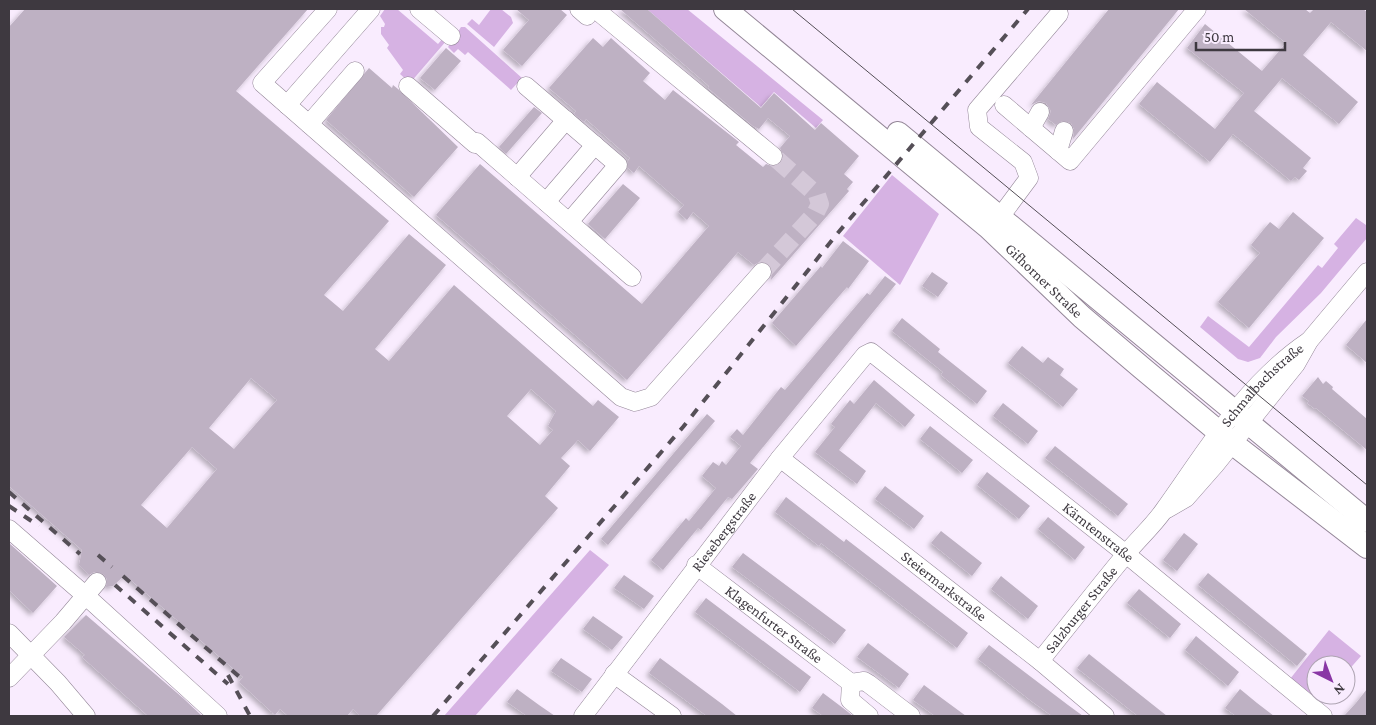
<svg xmlns="http://www.w3.org/2000/svg" width="1376" height="725" viewBox="0 0 1376 725" font-family="'Crimson Pro',serif">
<style>
.green{fill:#d6b2e3}
.building{fill:#beb1c3;fill-rule:evenodd;filter:url(#shadow)}
.lines{fill:none;stroke-linecap:round;stroke-linejoin:round}
.minor-tunnel{stroke:#d4c8d8;stroke-width:18;stroke-dasharray:18 9;stroke-linecap:butt}
.minor-casing{stroke:#948798;stroke-width:19}
.major-casing{stroke:#948798;stroke-width:24}
.minor{stroke:#fff;stroke-width:18}
.major{stroke:#fff;stroke-width:22}
.tram{stroke:#554f57;stroke-width:1}
.rail{stroke:#554f57;stroke-width:4;stroke-dasharray:9 9;stroke-linecap:butt}
.labels{text-anchor:middle;stroke-width:4;stroke-linejoin:round;paint-order:stroke}
.street-label{font-size:15px;fill:#3e3940;stroke:#f9ecfe}
</style>
<defs>
<filter id="shadow"><feDropShadow dx="-3" dy="3" stdDeviation="2.5" flood-color="#0004"/></filter>
</defs>
<rect width="100%" height="100%" fill="#f9ecfe"/>
<path class="green" d="M385 9H397L438 44 444 37 447 40 410 83 400 74 403 70 387 48 389 45 381 34V27H384L385 24 380 16Z
M491 9H501L511 17 513 23 494 47 467 24 472 19 479 25Z
M647 9H687L823 120 816 128 774 92 761 107Z
M461 27H465L522 78 511 90 468 52 465 55 458 49 454 53 448 47Z
M892 175 939 214 900 285 843 236Z
M1356 218 1366 225 1367 223V238L1321 293 1276 337 1260 358 1248 362 1238 359 1200 327 1208 316 1249 347 1318 265 1322 268 1338 248 1334 244Z
M590 550 609 565 475 716H444Z
M1329 630 1361 656 1346 673V665H1316V695H1328L1320 705 1290 679Z"/>
<path class="building" d="M25 9H308L236 91 389 221 324 295 343 311 409 234 446 265 375 349 389 361 454 285 593 406 598 400 619 417 590 451 578 440 561 458 570 466 545 496 558 508 376 716H360L353 709 347 716H288L280 709 275 715 239 682 243 677 125 575 113 586 106 587 107 579 103 574 94 572 89 575 79 565 82 550 9 486V27ZM251 378 277 400 234 449 209 428ZM531 389 556 411 548 426 553 430 540 445 507 416ZM192 447 217 469 167 528 141 505Z
M516 9H560L567 15 522 66 503 50 529 20Z
M620 9H647L761 108 774 93 815 130 821 123 859 156 844 174 853 182 847 189 849 191 771 280 772 269 769 264 759 262 754 265 738 252 627 380 436 215 480 164 642 304 709 226 693 212 687 220 678 212 684 205 639 166 634 173 628 168V161L630 158 586 119 584 122 574 114 576 111 549 88 593 38 603 47 611 38 650 73 643 81 665 100 673 90 739 142 736 145 763 167 766 164 772 166 781 163 784 157 780 148 790 136 768 118 759 129 753 126 708 88 709 86Z
M1109 9H1179L1073 139 1074 129 1071 123 1062 121 1056 125 1048 119 1051 111 1046 103 1039 101 1031 105Z
M1244 9H1305L1310 13 1314 9H1363L1367 12V51L1331 22 1303 55 1358 102 1339 124 1282 78 1254 111 1311 158 1303 168 1307 171 1299 180 1295 177 1291 181 1233 134 1210 162 1139 104 1157 82 1215 129 1244 93 1187 48 1205 24 1262 71 1286 43Z
M446 48 461 61 435 90 420 78Z
M369 68 392 88 393 85 398 89 458 147 414 197 326 120Z
M534 107 542 113 506 154 499 147Z
M623 184 640 198 605 239 588 224Z
M1293 212 1324 238 1249 328 1218 302 1260 253 1251 245 1264 229 1270 222 1279 229Z
M843 241 869 261 848 289 847 287 796 346 772 323 821 266 822 268Z
M932 272 948 283 938 297 922 286Z
M885 276 896 284 750 463 758 469 732 499 728 497 701 530 698 528 663 570 651 560 686 518 689 521 716 488 702 476 713 462 719 466 722 461 726 465 741 446 730 437 737 429 743 435 781 387 785 390 867 293 870 295Z
M902 318 940 349 938 352 987 391 977 404 941 375 943 372 892 331Z
M1367 319V363L1346 345Z
M1022 346 1043 363 1048 357 1064 369 1060 375 1078 389 1063 407 1008 363Z
M1318 377 1323 384 1326 381 1333 387 1332 389 1367 419V450L1316 408 1315 409 1307 403 1309 401 1302 396Z
M874 380 915 415 905 427 876 403 839 450 866 471 857 484 815 452 835 427 831 424 850 400 854 404Z
M1003 403 1038 431 1028 444 993 416Z
M707 414 715 421 608 545 601 539Z
M930 426 973 460 962 473 920 439Z
M1055 446 1128 504 1118 516 1045 458Z
M987 472 1030 506 1019 519 977 485Z
M885 486 924 516 914 529 875 499Z
M786 497 844 542 846 539 968 633 957 648 821 543 819 546 775 512Z
M1048 517 1085 547 1075 560 1038 529Z
M941 531 982 563 972 576 931 543Z
M1184 533 1198 544 1177 571 1163 560Z
M9 543 57 586 33 613 9 590Z
M743 553 846 630 835 644 732 567Z
M1208 573 1307 654 1297 666 1198 585Z
M624 575 654 596 644 609 614 588Z
M1001 576 1038 606 1028 619 991 589Z
M1139 589 1181 624 1170 638 1127 603Z
M706 598 811 677 800 692 695 612Z
M86 615 183 698 202 716H148L82 657 85 655 64 637Z
M593 616 623 637 612 650 583 629Z
M1196 636 1239 672 1228 686 1185 650Z
M868 643 909 674 899 688 857 657Z
M989 645 1068 705 1083 716H1052L1030 700 978 659Z
M1089 654 1099 662 1167 716H1138L1129 709 1077 668Z
M561 658 592 679 582 692 551 671Z
M660 658 722 704 737 716H707L700 711 649 673Z
M924 685 932 691 966 716H935L913 700Z
M517 689 539 705 555 716H527L507 702Z
M1240 689 1257 703 1274 716H1236L1229 711 1225 708Z
M1367 689V716H1344L1356 703Z
M823 693 843 708 853 716H823L812 708Z"/>
<g class="lines">
<path class="minor-tunnel" d="M762 272 815 214 820 204 817 195 773 156"/>
<g class="minor-casing">
<g id="minor">
<path d="M328 9 262 83 621 397 635 402 651 397 762 272"/>
<path d="M419 9 451 36"/>
<path d="M579 9 587 16"/>
<path d="M595 9 773 156"/>
<path d="M408 86 475 144"/>
<path d="M526 86 618 165 569 222"/>
<path d="M287 105 371 9"/>
<path d="M1004 105 1070 161 1197 9"/>
<path d="M309 124 355 71"/>
<path d="M1031 128 1040 112"/>
<path d="M477 142 632 277"/>
<path d="M1058 151 1064 131"/>
<path d="M517 177 566 120"/>
<path d="M546 202 595 145"/>
<path d="M1000 217 1029 178 1023 162 979 127 977 110 1059 14"/>
<path id="s1" d="M780 458 1040 661 1105 716"/>
<path d="M1167 509 1186 498 1215 465 1296 364 1309 341 1367 272"/>
<path d="M9 529 86 596 218 716"/>
<path id="s2" d="M696 565 851 683"/>
<path d="M9 633 58 683 86 716"/>
<path id="s3" d="M1040 661C1069 625 1097 589 1126 554 1138 539 1153 526 1164 510 1207 450 1245 384 1309 341"/>
<path d="M614 674 672 716"/>
<path d="M9 678 63 622 97 582"/>
<path d="M851 683 864 681 869 684 911 716"/>
<path d="M851 683 850 700 869 716"/>
<path id="s4" d="M583 716 780 458 865 355 871 352 1126 554 1323 716"/>
</g>
</g>
<g class="major-casing">
<g id="major">
<path id="s5" d="M725 9 989 228 1082 317 1142 368 1232 443 1367 547"/>
<path d="M898 133 1367 521"/>
</g>
</g>
<use href="#minor" class="minor"/>
<use href="#major" class="major"/>
<path class="tram" d="M792 9 1367 485"/>
<path class="rail" d="M9 492 80 554
M9 506 39 526
M98 555 112 567
M123 576 242 679
M115 585 228 684
M228 675 250 716
M433 716 683 427 837 234 1028 9"/>
</g>
<g class="labels">
<g class="street-label">
<text dy="5" stroke="none"><textPath href="#s5" startOffset="419">Gifhorner Straße</textPath></text>
<text dy="5" stroke="none"><textPath href="#s3" startOffset="355">Schmalbachstraße</textPath></text>
<text dy="5" stroke="none"><textPath href="#s4" startOffset="232">Riesebergstraße</textPath></text>
<text dy="5" stroke="none"><textPath href="#s4" startOffset="755">Kärntenstraße</textPath></text>
<text dy="5" stroke="none"><textPath href="#s1" startOffset="208">Steiermarkstraße</textPath></text>
<text dy="5" stroke="none"><textPath href="#s3" startOffset="66">Salzburger Straße</textPath></text>
<text dy="5" stroke="none"><textPath href="#s2" startOffset="98">Klagenfurter Straße</textPath></text>
</g>
</g>
<rect width="1376" height="725" fill="none" stroke="#3e3940" stroke-width="20"/>
<g transform="translate(1331 680) rotate(138)"><circle r="24" fill="#f9ecfe" stroke="#aea4b2"/>
<path d="M0-4L9 19L0 12L-9 19Z" fill="#8936a5"/>
<text y="-8" font-size="14" font-weight="bold" text-anchor="middle" fill="#3e3940">N</text>
</g>
<path d="M1196 42v8h89v-8" fill="none" stroke="#3e3940" stroke-width="2.5"/>
<text x="1204" y="42" font-size="15" fill="#3e3940" stroke="#f9ecfe" stroke-width="4" paint-order="stroke">50 m</text>
</svg>
